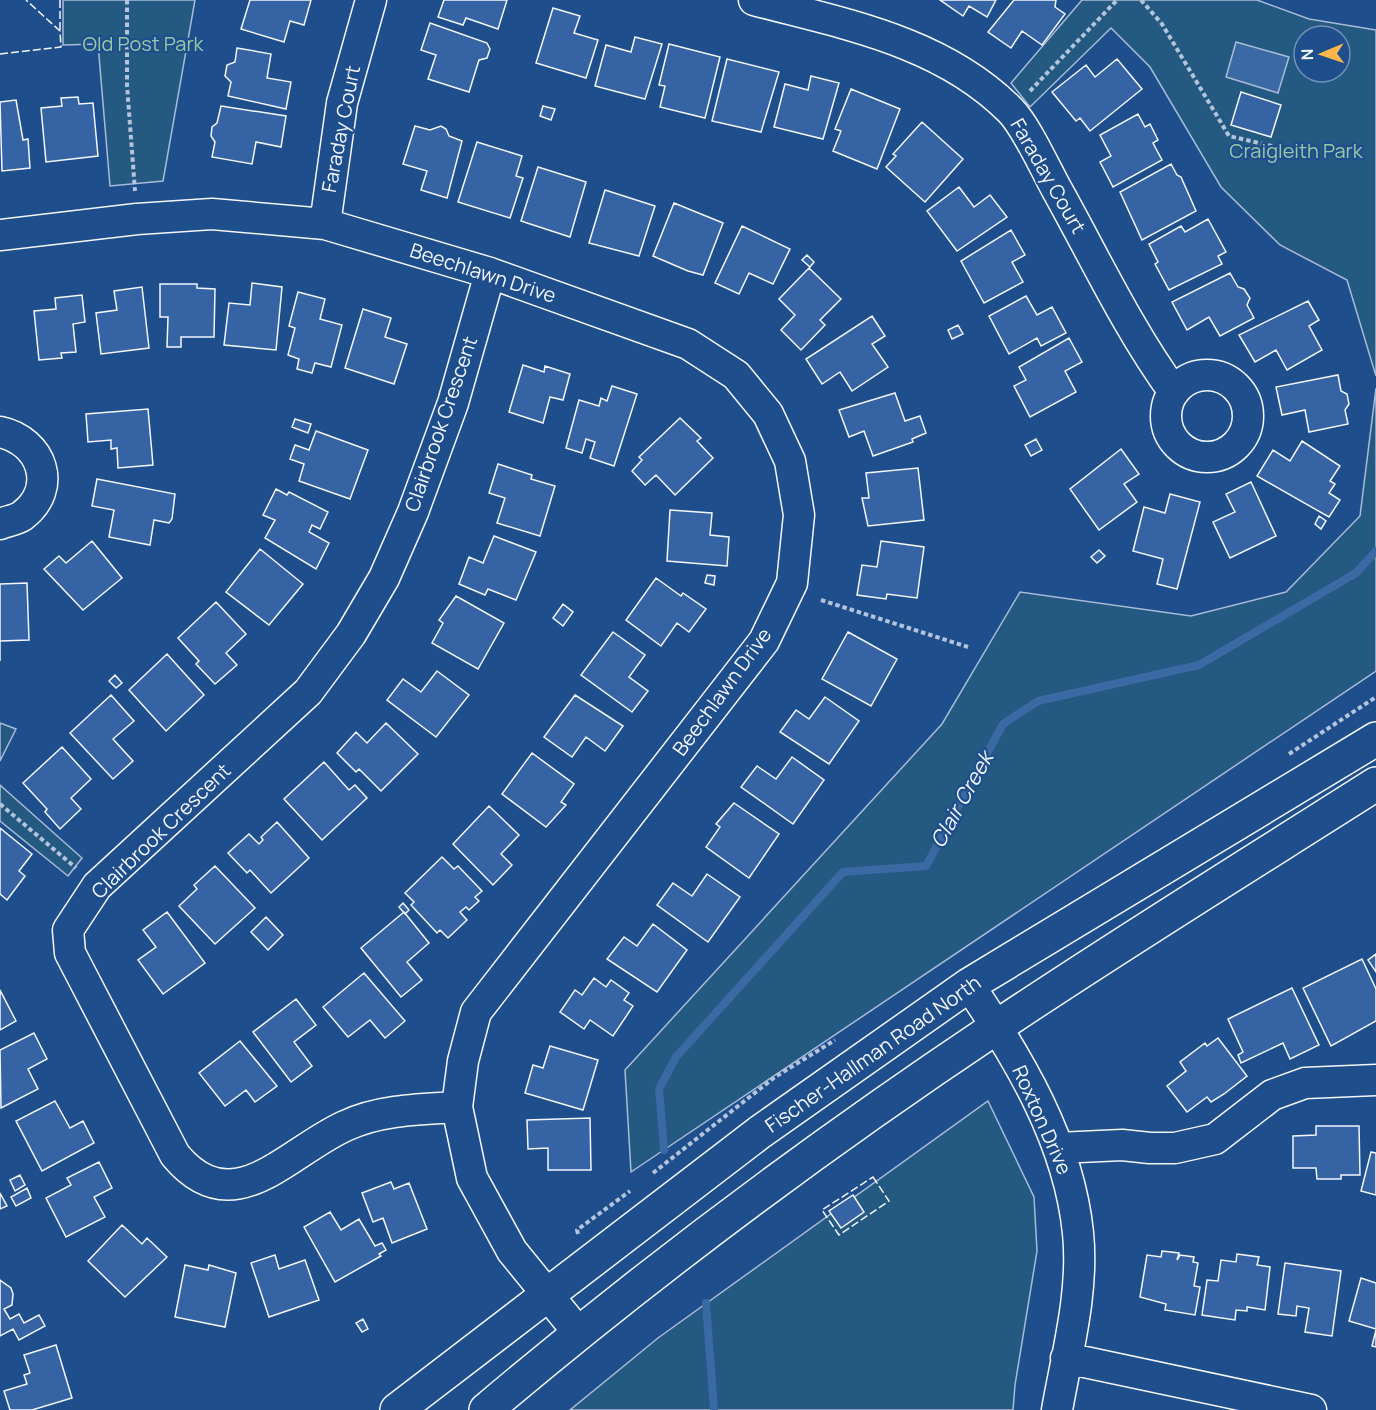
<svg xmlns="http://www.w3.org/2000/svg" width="1376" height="1410" viewBox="0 0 1376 1410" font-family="Manrope,sans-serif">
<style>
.green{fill:#245a82;stroke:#a8bbd7;stroke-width:1.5;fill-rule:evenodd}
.water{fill:#3b69a3;stroke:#a8bbd7;stroke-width:1.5}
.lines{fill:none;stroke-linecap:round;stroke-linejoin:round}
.stream{stroke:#3b69a3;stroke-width:8}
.building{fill:#3563a3;stroke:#f2f6ff;stroke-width:1.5}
.minor-casing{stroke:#f2f6ff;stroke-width:33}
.major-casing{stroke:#f2f6ff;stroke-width:36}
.path{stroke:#b3c4dc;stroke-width:4;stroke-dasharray:4.5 3;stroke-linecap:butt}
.minor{stroke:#1f4e8c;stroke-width:30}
.major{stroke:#1f4e8c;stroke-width:33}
.fence{stroke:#f2f6ff;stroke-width:1.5;stroke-dasharray:8 3;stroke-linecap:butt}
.labels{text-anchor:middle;stroke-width:4.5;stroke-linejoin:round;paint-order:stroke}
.park-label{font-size:20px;fill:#97c8a6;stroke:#1f4e8c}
.street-label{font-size:20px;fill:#f2f6ff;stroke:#1f4e8c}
.water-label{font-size:21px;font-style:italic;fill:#f2f6ff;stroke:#1f4e8c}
</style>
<rect width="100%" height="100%" fill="#1f4e8c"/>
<path class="green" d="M63 0H195L163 181 110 186 98 44 63 45Z
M1082 0H1257L1309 19 1376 30V376L1347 280 1280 245 1221 187 1150 67 1111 28 1030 107 1011 83ZM1304 36H1340V72H1304Z
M1376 388V671L631 1172 625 1070 942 724 1020 592 1191 616 1286 592 1360 516Z
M0 723 16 729 0 761Z
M0 785 82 858 68 876 0 821Z
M988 1101 1034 1197 1037 1251 1015 1385 1013 1410H570L658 1338Z"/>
<path class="water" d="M1236 42 1289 57 1278 93 1226 77Z"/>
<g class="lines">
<path class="stream" d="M664 1150 659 1089 676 1057 843 872 926 866 1003 724 1038 701 1199 665 1356 573 1376 551
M706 1303 714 1410"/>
</g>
<path class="building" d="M250 0H311L304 25 290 21 284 42 241 29Z
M444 0H507L498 29 466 18 463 25 438 17Z
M940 0H996L987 17 969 6 963 16Z
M1014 0H1056L1055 7 1065 14 1042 45 1022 31 1011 48 988 32Z
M553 8 580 16 574 33 598 40 586 78 536 63Z
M430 23 487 43 490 49 487 58 479 60 469 92 428 79 436 55 421 50Z
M635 37 662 44 645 99 595 86 606 45 631 52Z
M669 44 720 57 705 118 660 107 665 86 659 85Z
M237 48 271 54 267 78 291 82 286 109 228 96 231 82 225 76 227 65 235 62Z
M727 59 779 72 761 132 712 121Z
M1117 59 1142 89 1090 131 1080 118 1076 121 1052 92 1086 65 1095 77Z
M811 76 839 83 823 139 774 127 785 84 808 90Z
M851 89 900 109 877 169 833 151 841 131 835 129Z
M1241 92 1281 105 1271 137 1231 125Z
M78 97 79 104 93 103 98 156 46 162 41 108 62 106 61 98Z
M16 100 23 140 28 139 30 168 2 171 0 102Z
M221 106 286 116 281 147 256 142 252 164 212 157 215 142 211 136 212 127 217 123Z
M543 106 555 109 551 120 540 116Z
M1138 114 1145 127 1150 124 1158 140 1153 143 1162 160 1113 187 1100 162 1111 156 1100 135Z
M922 122 963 159 925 202 886 167 896 156 893 154Z
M415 126 430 130 441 126 446 129 449 136 462 141 447 198 421 190 427 171 403 164Z
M477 142 522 156 516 176 523 178 510 218 458 202Z
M1171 164 1177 175 1181 177 1196 211 1142 240 1120 192Z
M538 167 586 182 570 237 521 221Z
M959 187 974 207 990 195 1007 217 957 251 927 211Z
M605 190 655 206 639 256 589 243Z
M674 203 723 223 703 275 688 271 653 256Z
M1208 219 1226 252 1218 256 1222 264 1169 290 1155 264 1158 262 1149 244 1181 226 1185 232Z
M742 226 790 249 773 284 749 273 739 294 715 283Z
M1011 230 1025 255 1012 262 1023 282 984 303 961 261Z
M807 255 814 262 810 267 802 260Z
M809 268 841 299 820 320 825 325 801 350 781 330 795 315 779 299Z
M1230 273 1238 287 1244 289 1250 298 1247 305 1254 318 1220 336 1209 317 1187 330 1172 302Z
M252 283 282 287 276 350 224 345 229 303 250 305Z
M160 284H197V288L215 289 214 337H181V347H167L168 317H160Z
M142 287 149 348 101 354 96 313 117 310 114 291Z
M298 292 325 299 320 319 342 325 331 367 315 363 312 373 297 369 299 359 288 355 295 328 289 326Z
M82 295 85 322 73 324 76 352 61 353 62 358 39 360 34 311 56 309 55 298Z
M1026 296 1037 315 1052 307 1066 333 1041 346 1037 338 1009 354 989 316Z
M1308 301 1319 320 1309 326 1322 350 1287 370 1276 350 1255 362 1239 335Z
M363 309 391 318 385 337 407 344 394 384 345 368Z
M872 316 885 336 872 344 888 367 852 391 840 372 822 384 806 359Z
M958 325 963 334 952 339 948 330Z
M1069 338 1082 362 1065 371 1076 392 1030 417 1014 386 1026 380 1019 367Z
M523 365 544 372 545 366 570 374 563 400 550 397 543 423 509 412Z
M1338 375 1341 391 1347 394 1349 404 1345 410 1348 424 1309 432 1305 410 1282 415 1276 387Z
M612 386 637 394 614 466 590 458 595 442 586 439 582 453 566 448 579 400 599 406 601 398 607 401Z
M895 393 905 421 920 416 926 433 912 439 913 442 873 456 864 431 849 437 839 410Z
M148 409 153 465 118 468 117 448 111 449V440L88 442 86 414Z
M680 418 701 438 697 441 713 458 675 495 656 475 645 485 632 471 642 460 639 457Z
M295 419 311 424 308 433 292 427Z
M316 431 368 450 350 499 299 481 304 464 290 459 295 445 309 450Z
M1036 439 1042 450 1031 456 1025 445Z
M1302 441 1340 466 1330 481 1335 484 1329 493 1340 500 1329 517 1257 476 1273 450 1290 461Z
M1121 449 1139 474 1124 484 1137 502 1099 530 1070 489Z
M498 464 532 475 531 479 555 486 540 536 497 523 505 498 489 493Z
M918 468 924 520 868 526 862 498H869L866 473Z
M97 479 175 494 172 519 169 523 154 520 150 545 109 537 114 510 92 506Z
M1251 482 1276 536 1230 558 1213 522 1235 512 1226 494Z
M276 489 287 495 289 492 328 512 320 529 312 525 309 532 329 543 316 569 265 538 275 520 263 515Z
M1170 494 1200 502 1177 589 1157 584 1163 559 1133 551 1144 507 1165 513Z
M670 510 712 513 710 535 729 537 727 566 667 561Z
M1319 516 1326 521 1321 529 1315 524Z
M494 536 536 552 516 600 488 589 485 595 459 584 469 557 483 563Z
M92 541 122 578 83 610 44 569 59 556 66 563Z
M881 541 924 547 917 598 887 594 886 599 857 595 862 565 877 567Z
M260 549 303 584 269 625 226 592Z
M1099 550 1105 556 1097 563 1091 557Z
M707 575 715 576 714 585 705 583Z
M656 578 681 596 683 593 706 609 689 632 677 623 661 646 626 620Z
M27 583 29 640 0 641V661V584Z
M456 596 504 623 478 669 432 643 443 623 439 620Z
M216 602 246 634 226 653 237 665 215 684 196 664 199 661 178 638Z
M563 604 573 612 563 626 553 618Z
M613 632 645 655 629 677 648 691 632 712 581 675Z
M848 632 897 659 871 706 822 679Z
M167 654 204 695 166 731 129 690Z
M437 671 469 695 436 737 387 700 403 679 421 692Z
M115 675 122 683 116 688 109 681Z
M111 695 134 721 113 739 133 761 113 779 70 733Z
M575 695 623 726 605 751 586 737 572 757 544 737Z
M825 697 859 721 829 764 780 732 796 710 809 719Z
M386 723 418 754 381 791 359 769 356 772 337 753 356 732 367 743Z
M62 747 91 779 71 798 81 809 60 829 45 812 47 809 23 783Z
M532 753 574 784 561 802 566 805 546 827 502 794Z
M792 757 824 780 793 824 741 787 757 766 776 779Z
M324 762 349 790 355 785 367 798 322 840 284 799Z
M734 803 779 834 749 878 706 847 720 827 716 824Z
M489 806 519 835 501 854 512 865 493 885 453 844Z
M277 822 309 858 271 893 250 870 247 873 228 853 249 834 259 844 263 840 261 837Z
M0 828 32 854 19 871 25 876 7 900 0 894Z
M442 857 454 869 458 866 482 891 475 897 479 901 469 910 466 907 460 912 467 920 448 938 440 930 437 933 411 905 414 902 405 893Z
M215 866 255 908 215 944 179 906 197 889 194 885Z
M707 874 740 897 708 942 657 905 673 883 692 896Z
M403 903 409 910 405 914 399 907Z
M167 912 205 963 163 994 138 960 156 947 143 930Z
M404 912 429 943 407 962 422 980 401 997 361 948Z
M266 917 283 935 268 950 251 932Z
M653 924 687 950 657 992 607 959 624 937 637 946Z
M1376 954V972L1368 960Z
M1362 959 1376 989V1021L1331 1046 1303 988Z
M364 973 405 1021 385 1038 370 1020 348 1037 323 1007Z
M594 978 606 987 611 980 629 993 624 1000 633 1006 613 1036 590 1020 584 1029 560 1012 575 990 582 995Z
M1292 988 1319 1045 1290 1059 1283 1043 1241 1063 1238 1055 1243 1052 1228 1019Z
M0 990 16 1021 0 1030Z
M296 999 316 1025 294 1042 312 1066 291 1082 253 1032Z
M34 1033 47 1059 28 1069 38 1089 1 1108 0 1050Z
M1218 1038 1247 1076 1224 1094 1211 1102 1207 1097 1187 1112 1167 1086 1186 1071 1180 1062 1205 1043 1207 1046Z
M240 1041 277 1086 255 1102 246 1090 225 1106 199 1073Z
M550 1046 598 1060 583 1110 525 1093 533 1065 543 1068Z
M55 1101 70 1128 83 1121 94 1143 42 1171 16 1121Z
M590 1118 591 1170H548V1148L528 1149 527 1120Z
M1316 1126H1359L1360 1175H1341V1179H1317L1316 1168H1293V1136L1316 1135Z
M1371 1152 1376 1153V1195L1361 1191Z
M99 1162 112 1188 94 1197 105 1217 66 1237 46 1198 71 1185 67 1178Z
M20 1175 25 1185 15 1191 10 1180Z
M391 1182 394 1189 409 1183 427 1229 392 1243 383 1218 373 1222 362 1193Z
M27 1188 31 1198 16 1206 11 1197Z
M0 1193 7 1206 0 1209Z
M853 1195 864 1212 841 1228 829 1211Z
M330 1212 341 1230 359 1219 375 1246 382 1243 386 1250 379 1254 381 1256 335 1282 304 1227Z
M122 1225 142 1244 147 1238 167 1257 125 1297 88 1261Z
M1162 1251 1179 1253 1177 1260 1180 1255 1194 1257 1193 1262 1198 1263 1194 1286 1200 1287 1195 1315 1165 1310 1166 1304 1140 1297 1147 1255 1161 1257Z
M1237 1254 1259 1257 1257 1265 1270 1267 1265 1310 1247 1307V1311L1236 1310 1235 1320 1202 1315 1207 1280 1218 1281 1221 1260 1236 1262Z
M275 1255 279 1269 305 1260 319 1300 269 1317 251 1263Z
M1285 1263 1341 1271 1332 1336 1305 1332 1309 1308 1297 1306 1296 1316 1278 1314Z
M185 1265 208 1270 209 1265 236 1273 225 1327 175 1317Z
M1361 1278 1376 1283V1329L1349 1321Z
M0 1280 11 1288 13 1294 12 1305 4 1309 10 1319 19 1314 24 1323 39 1315 45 1326 19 1340 13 1329 0 1336Z
M363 1319 368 1329 362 1332 356 1323Z
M1376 1330V1347L1372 1346Z
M56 1345 72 1398 32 1410H10L4 1391 27 1384 24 1375 30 1373 24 1355Z"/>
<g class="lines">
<g class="minor-casing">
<path id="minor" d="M754 0C844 24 941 41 1010 110 1026 126 1044 166 1056 188 1094 256 1128 329 1174 392
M325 224 342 103 371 0
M0 235 137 219 212 214 325 224 490 273 688 344 736 375 768 414 790 461 799 515 792 583 764 641 476 1012 463 1061 457 1107 472 1178 512 1251 578 1332
M1166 416a41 41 0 1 1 82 0a41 41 0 1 1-82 0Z
M0 432C42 441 59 488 22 516 16 520 7 521 0 524
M969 985C1019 1059 1069 1142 1078 1233 1084 1292 1067 1353 1057 1410
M457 1107C420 1109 378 1110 345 1126 287 1152 233 1225 175 1155L70 953 68 930 97 886 308 692 351 634 384 578 413 512 453 403 490 273
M1058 1148 1122 1145 1150 1148H1175L1215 1139 1272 1095 1305 1083 1376 1080
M1066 1358 1311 1410"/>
</g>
<g class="major-casing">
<path id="major" d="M397 1410 760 1132 969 985 1376 739
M486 1410C648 1273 821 1144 998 1026 1122 943 1250 864 1376 784"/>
</g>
<path class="path" d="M127 0V85L135 191
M1141 0 1162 24 1229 136 1272 146
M1030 91 1117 0
M821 600 968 647
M1289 754 1376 697
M0 804 76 868
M653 1173 775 1077 835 1040
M578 1234 577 1230 630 1191"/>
<use href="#minor" class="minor"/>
<use href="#major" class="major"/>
<path class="fence" d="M60 0V31
M0 54 61 47 60 31 26 0
M873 1177 889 1201 839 1235 822 1210Z"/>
</g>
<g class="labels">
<g class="park-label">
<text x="143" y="51">Old Post Park</text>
<text x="1296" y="158">Craigleith Park</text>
</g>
<g class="street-label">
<text transform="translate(341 129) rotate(-79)" y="7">Faraday Court</text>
<text transform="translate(1048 176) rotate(60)" y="7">Faraday Court</text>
<text transform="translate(483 273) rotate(18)" y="7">Beechlawn Drive</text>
<text transform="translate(441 424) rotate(-71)" y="7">Clairbrook Crescent</text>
<text transform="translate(722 692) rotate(-54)" y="7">Beechlawn Drive</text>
<text transform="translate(161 831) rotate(-44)" y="7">Clairbrook Crescent</text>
<text transform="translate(873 1054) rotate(-35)" y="7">Fischer-Hallman Road North</text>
<text transform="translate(1042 1120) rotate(66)" y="7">Roxton Drive</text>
</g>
<g class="water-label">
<text transform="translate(962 800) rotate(-61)" y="7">Clair Creek</text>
</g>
</g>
<g transform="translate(1322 54) rotate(268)"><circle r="28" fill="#1f4e8c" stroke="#7391ba" stroke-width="1.5"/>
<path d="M0-4.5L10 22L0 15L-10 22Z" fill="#ffb74d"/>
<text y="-9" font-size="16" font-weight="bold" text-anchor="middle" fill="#f2f6ff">N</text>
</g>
</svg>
